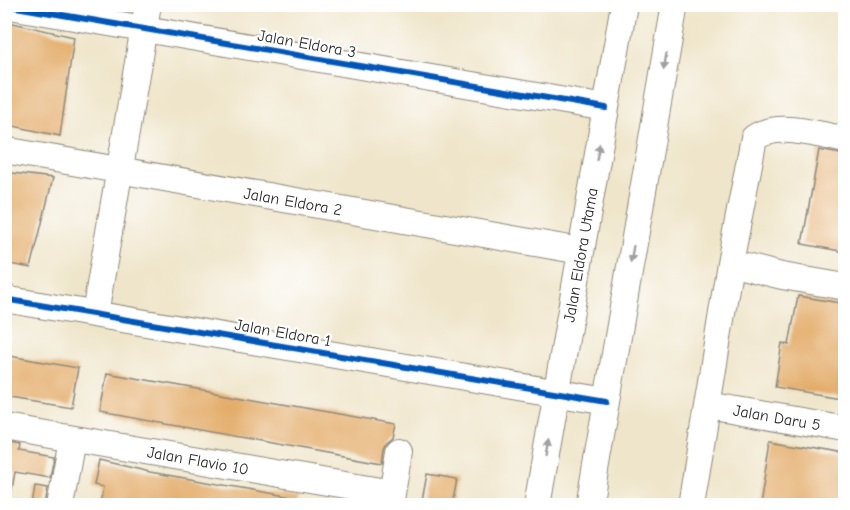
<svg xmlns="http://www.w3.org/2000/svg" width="850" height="510" viewBox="0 0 850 510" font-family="'Comic Neue',sans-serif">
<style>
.building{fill:#e3ab68}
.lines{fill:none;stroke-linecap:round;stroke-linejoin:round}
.minor-casing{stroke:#8d887a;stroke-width:28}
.minor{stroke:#fff;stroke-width:26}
.cycleway-casing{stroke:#fff;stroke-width:10}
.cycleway{stroke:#0057b8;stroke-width:6}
.oneway{fill:#a0a0a0}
.labels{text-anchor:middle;stroke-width:4.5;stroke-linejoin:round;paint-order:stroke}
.street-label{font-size:16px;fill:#2b2b2b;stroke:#fff}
</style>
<rect width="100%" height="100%" fill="#fff"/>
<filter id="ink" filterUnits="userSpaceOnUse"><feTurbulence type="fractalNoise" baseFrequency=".0167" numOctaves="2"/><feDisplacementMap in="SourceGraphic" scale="12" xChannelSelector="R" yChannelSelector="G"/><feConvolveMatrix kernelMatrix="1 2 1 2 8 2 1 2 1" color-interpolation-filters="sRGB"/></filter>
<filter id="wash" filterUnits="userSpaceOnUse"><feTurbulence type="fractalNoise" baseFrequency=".008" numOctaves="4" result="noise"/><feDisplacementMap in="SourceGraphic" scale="24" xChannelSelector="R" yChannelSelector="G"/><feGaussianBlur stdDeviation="1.35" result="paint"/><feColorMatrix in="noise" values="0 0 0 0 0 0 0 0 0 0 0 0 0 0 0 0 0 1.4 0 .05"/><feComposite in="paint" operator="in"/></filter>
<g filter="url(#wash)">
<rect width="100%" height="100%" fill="#efe5ca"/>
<g id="blocks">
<path class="building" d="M4 21 74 37 60 136 4 124Z
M819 150 846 155V252L802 244Z
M4 172 53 178 31 268 4 263Z
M798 296 846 304V399L775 387 782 343 789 345Z
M4 355 78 368 71 407 4 396Z
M107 373 396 424 393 437 387 442 384 448 382 463 100 412Z
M770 440 846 453V506H760Z
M4 442 20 445 19 451 54 457 50 478 15 472 12 489H4Z
M99 460 150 472 298 498 297 506H100L103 487 94 485Z
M427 474 457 479 452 506H421Z
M35 486 48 488 45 506H32Z"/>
</g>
</g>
<g filter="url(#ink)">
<use href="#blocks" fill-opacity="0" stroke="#8d887a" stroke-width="1.5"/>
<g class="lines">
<g class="minor-casing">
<path id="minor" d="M4 5 606 108
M4 150 581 251
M730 263 782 276 846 287
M4 299 607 401
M95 314 148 4
M708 405 846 429
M4 427 392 493
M60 506 72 439
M390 506 399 451
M537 506 624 4
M589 506 675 4
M691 506 730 263 754 138C777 121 819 135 846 140"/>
</g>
<use href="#minor" class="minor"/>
<g class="cycleway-casing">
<path id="cycleway" d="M4 5 606 108
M4 299 607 401"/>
</g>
<use href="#cycleway" class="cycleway"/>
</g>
<defs><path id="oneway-solid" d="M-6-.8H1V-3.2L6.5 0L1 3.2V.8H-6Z" transform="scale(1.5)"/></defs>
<g class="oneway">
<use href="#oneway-solid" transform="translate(665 62) rotate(100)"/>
<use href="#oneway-solid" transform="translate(598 152) rotate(-80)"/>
<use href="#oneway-solid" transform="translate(632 254) rotate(100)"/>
<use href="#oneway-solid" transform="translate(547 448) rotate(-80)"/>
</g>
</g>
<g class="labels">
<g class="street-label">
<text transform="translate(307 43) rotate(10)" y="6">Jalan Eldora 3</text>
<text transform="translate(293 201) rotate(10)" y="6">Jalan Eldora 2</text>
<text transform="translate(580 255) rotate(-80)" y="6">Jalan Eldora Utama</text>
<text transform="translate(283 332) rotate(10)" y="6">Jalan Eldora 1</text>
<text transform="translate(777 417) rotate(10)" y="6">Jalan Daru 5</text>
<text transform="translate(198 460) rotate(10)" y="6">Jalan Flavio 10</text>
</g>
</g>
<rect width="850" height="510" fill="none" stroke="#fff" stroke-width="24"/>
</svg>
